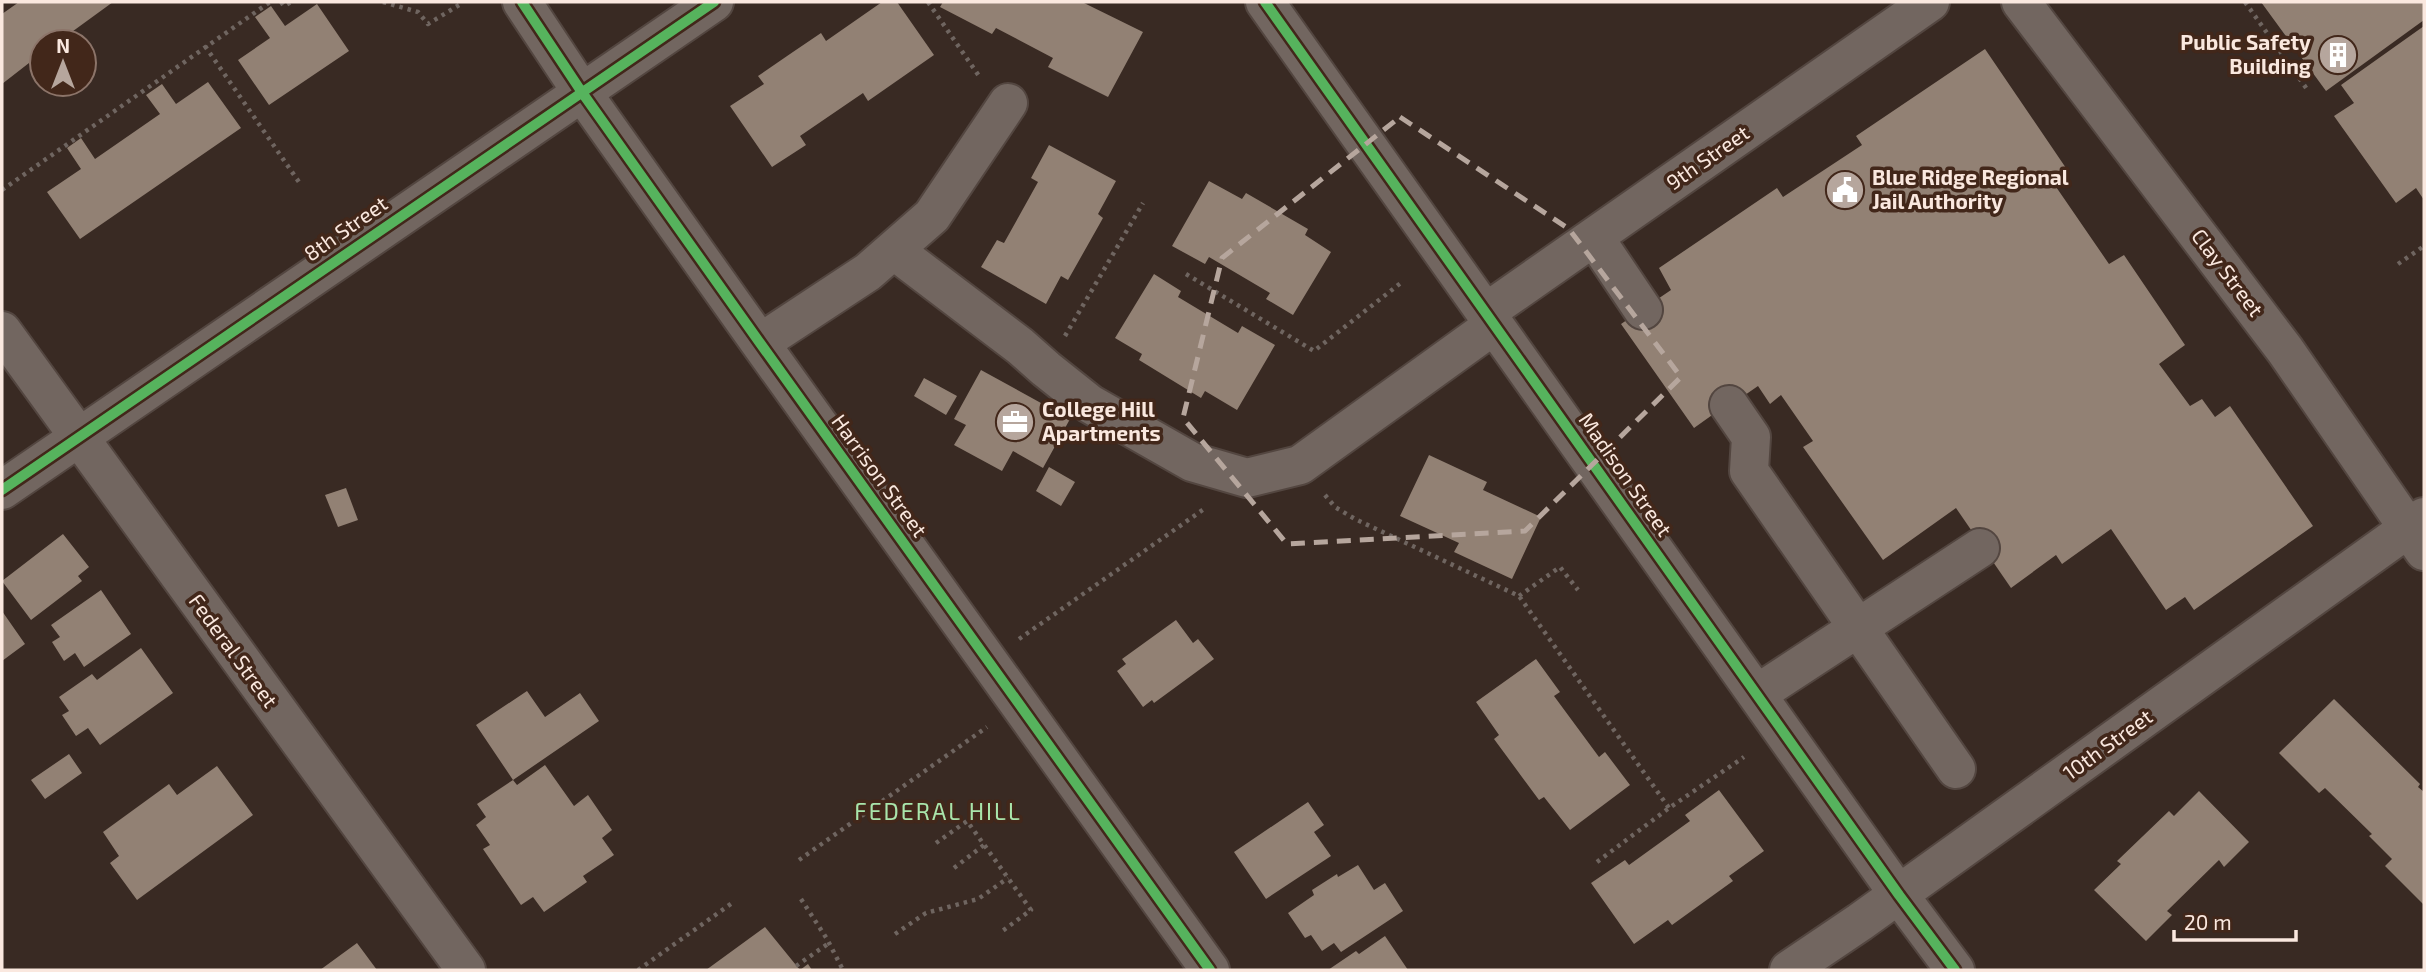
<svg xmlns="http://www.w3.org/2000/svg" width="2426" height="972" viewBox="0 0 2426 972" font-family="'Exo 2',sans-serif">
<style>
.building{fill:#928174}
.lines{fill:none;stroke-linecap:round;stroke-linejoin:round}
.minor-casing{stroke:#534640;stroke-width:42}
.path{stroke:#6f6560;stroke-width:4.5;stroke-dasharray:3.5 5;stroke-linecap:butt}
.minor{stroke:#726660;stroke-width:38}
.cycleway-casing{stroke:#42271a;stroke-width:15}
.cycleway{stroke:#56b35d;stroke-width:10}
.marked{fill:none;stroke:#b6a69d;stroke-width:5;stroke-dasharray:14 9;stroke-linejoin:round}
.labels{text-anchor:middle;stroke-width:7;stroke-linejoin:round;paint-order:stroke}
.poi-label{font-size:21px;font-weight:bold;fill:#fae8df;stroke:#42271a;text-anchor:start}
.street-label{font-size:21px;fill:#fae8df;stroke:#42271a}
.neighbourhood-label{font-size:23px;letter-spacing:2px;fill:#a9e5ab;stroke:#42271a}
</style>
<rect width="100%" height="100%" fill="#392a23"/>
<path class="building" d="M19 2H113L58 42H42V81L29 63 2 84V14Z
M882 2H897L934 55 868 101 863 93 800 136 806 145 772 167 730 106 764 84 758 76 790 54 821 33 826 41Z
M943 2H1082L1143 32 1108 97 1048 67 1053 58 996 28 992 34 940 7Z
M2261 2H2424V20L2326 91Z
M317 4 349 51 269 105 238 60 270 38 255 17 271 6 285 26Z
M2424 26V200L2416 188 2396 203 2334 116 2354 103 2341 85Z
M1985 49 2068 171 2052 181 2109 264 2124 255 2185 345 2159 364 2190 406 2202 399 2215 417 2230 406 2313 526 2194 610 2185 597 2166 610 2111 529 2062 564 2056 555 2011 588 1956 508 1883 560 1803 447 1813 441 1781 395 1770 404 1758 386 1745 395 1743 393 1694 428 1621 324 1671 290 1659 268 1777 188 1783 197 1862 145 1856 136Z
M208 82 241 128 80 239 47 192 81 169 67 148 81 138 95 159 160 114 146 95 162 84 176 104Z
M1049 145 1116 181 1098 214 1103 218 1068 280 1061 276 1046 304 981 267 997 240 1004 243 1038 182 1031 178Z
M1209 181 1242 199 1246 193 1308 229 1305 235 1331 252 1293 315 1266 299 1270 293 1209 257 1205 264 1172 246Z
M1154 274 1181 291 1178 297 1238 333 1242 326 1275 345 1237 410 1205 391 1201 398 1139 360 1142 354 1115 338Z
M981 370 1070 419 1043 468 1013 451 1002 471 954 445 966 425 954 419Z
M924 378 957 396 946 415 914 396Z
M1429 455 1487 482 1483 490 1541 517 1512 579 1454 552 1459 543 1400 516Z
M1049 467 1075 482 1061 506 1036 491Z
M346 488 358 520 338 527 325 495Z
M63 534 89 567 78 576 82 581 31 620 2 581Z
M101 590 131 634 84 667 75 653 64 661 52 642 60 637 51 625Z
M2 611 25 644 2 661Z
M1176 620 1193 643 1198 639 1214 659 1154 703 1152 700 1143 707 1117 671 1126 664 1122 659Z
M141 648 173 693 100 745 88 728 76 736 62 715 69 711 59 697 92 674 97 680Z
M1536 659 1560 692 1554 696 1599 757 1605 752 1630 785 1570 830 1544 797 1539 800 1494 739 1499 735 1476 702Z
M527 691 545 717 580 693 599 721 513 780 517 785 545 765 574 806 588 795 612 830 602 838 614 855 583 876 587 882 544 912 533 897 521 905 483 849 490 845 476 825 486 817 477 804 513 780 476 725Z
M2334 699 2420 784 2418 787 2424 792V905L2385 866 2392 859 2369 836 2372 834 2325 788 2319 793 2279 753Z
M69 754 82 773 45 799 31 780Z
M217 766 253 815 137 900 110 863 119 856 103 832 169 784 177 795Z
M1719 790 1764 851 1729 876 1733 881 1672 925 1668 920 1634 944 1591 883 1625 860 1629 865 1690 821 1685 815Z
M2199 791 2249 842 2224 867 2219 860 2167 911 2172 915 2146 941 2094 890 2121 864 2117 861 2169 811 2174 816Z
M1308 802 1324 825 1314 832 1331 856 1266 899 1234 852Z
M1358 865 1374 890 1385 883 1403 911 1341 952 1334 943 1322 951 1311 935 1305 938 1288 913 1314 895 1312 890 1337 874 1338 877Z
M765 927 800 970 808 964 812 970H706Z
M1385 936 1408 970H1328L1356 951 1359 954Z
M357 943 377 970H320Z"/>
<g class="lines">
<g class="minor-casing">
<path id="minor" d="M522 2 581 91 760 343 1210 970
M1265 2 1899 895 1955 970
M2021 2 2285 350 2424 551
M1594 237 1643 310
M895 251 1020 346 1046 369 1090 404 1192 462 1247 478 1300 465 1494 325
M1485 313 1930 2
M2 331 466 970
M760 343 868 272 932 216 1008 103
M1729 405 1751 437 1749 471 1956 769
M2 490 714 2
M1757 694 1980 548
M1789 970 1860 922 2424 517"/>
</g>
<path class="path" d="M281 2 284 6 291 2
M383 2 418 12 428 24 459 5
M928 2 979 76
M2245 2 2309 92
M205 46 301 185
M2 190 270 2
M2398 264 2424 246
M1186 274 1314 351 1402 282
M1065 336 1143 203
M1325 495 1335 507 1355 519 1519 596 1669 808
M1519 596 1560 567 1578 590
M1019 639 1204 509
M936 843 967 821 1031 910 1001 932
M799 860 987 727
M1597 862 1669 808 1744 757
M954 868 984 845
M801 899 827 939 843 970
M895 934 926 913 978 899 1008 878
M796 966 829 943
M638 970 735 901"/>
<use href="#minor" class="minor"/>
<g class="cycleway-casing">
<path id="cycleway" d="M522 2 581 91 760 343 1210 970
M1265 2 1899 895 1955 970
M2 490 714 2"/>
</g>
<use href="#cycleway" class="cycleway"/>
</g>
<path class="marked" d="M1400 117 1569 229 1681 377 1525 531 1287 544 1183 418 1222 258Z"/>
<defs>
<g id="building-disc" transform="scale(2.0125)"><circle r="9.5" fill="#b6a69d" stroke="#42271a"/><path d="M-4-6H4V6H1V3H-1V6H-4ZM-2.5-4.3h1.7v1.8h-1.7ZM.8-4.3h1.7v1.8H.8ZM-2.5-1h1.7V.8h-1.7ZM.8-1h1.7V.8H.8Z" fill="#fff"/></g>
<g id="civic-disc" transform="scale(2.0125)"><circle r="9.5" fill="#b6a69d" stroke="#42271a"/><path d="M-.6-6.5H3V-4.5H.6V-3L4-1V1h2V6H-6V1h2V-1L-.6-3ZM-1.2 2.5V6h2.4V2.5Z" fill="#fff"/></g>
<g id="office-disc" transform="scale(2.0125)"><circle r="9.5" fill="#b6a69d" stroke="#42271a"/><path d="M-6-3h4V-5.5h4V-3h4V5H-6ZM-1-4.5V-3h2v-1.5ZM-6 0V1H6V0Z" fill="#fff"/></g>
</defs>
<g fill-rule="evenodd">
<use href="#building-disc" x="2338" y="55"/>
<use href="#civic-disc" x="1845" y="190"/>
<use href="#office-disc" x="1015" y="422"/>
</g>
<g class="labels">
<g class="poi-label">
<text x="2311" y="50" text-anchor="end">Public Safety<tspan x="2311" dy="24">Building</tspan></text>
<text x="1872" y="185">Blue Ridge Regional<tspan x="1872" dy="24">Jail Authority</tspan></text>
<text x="1042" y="417">College Hill<tspan x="1042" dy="24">Apartments</tspan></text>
</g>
<g class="street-label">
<text transform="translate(1708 158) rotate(-35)" y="7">9th Street</text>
<text transform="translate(346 229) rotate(-35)" y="7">8th Street</text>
<text transform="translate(2227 273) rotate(53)" y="7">Clay Street</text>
<text transform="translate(1625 475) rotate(55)" y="7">Madison Street</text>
<text transform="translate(879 476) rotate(54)" y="7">Harrison Street</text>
<text transform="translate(233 651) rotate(54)" y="7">Federal Street</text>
<text transform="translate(2108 745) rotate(-36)" y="7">10th Street</text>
</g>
<g class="neighbourhood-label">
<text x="938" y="820">FEDERAL HILL</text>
</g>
</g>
<rect width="2426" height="972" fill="none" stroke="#fae8df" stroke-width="7"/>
<g transform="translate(63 63)"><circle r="33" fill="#42271a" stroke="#8c7469" stroke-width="2"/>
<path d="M0-5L12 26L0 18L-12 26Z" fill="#b6a69d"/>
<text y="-10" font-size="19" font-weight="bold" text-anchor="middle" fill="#fae8df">N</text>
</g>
<path d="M2174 930v10h122v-10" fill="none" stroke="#fae8df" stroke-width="3.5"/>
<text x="2184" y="930" font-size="21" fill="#fae8df" stroke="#42271a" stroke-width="5" paint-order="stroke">20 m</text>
</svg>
